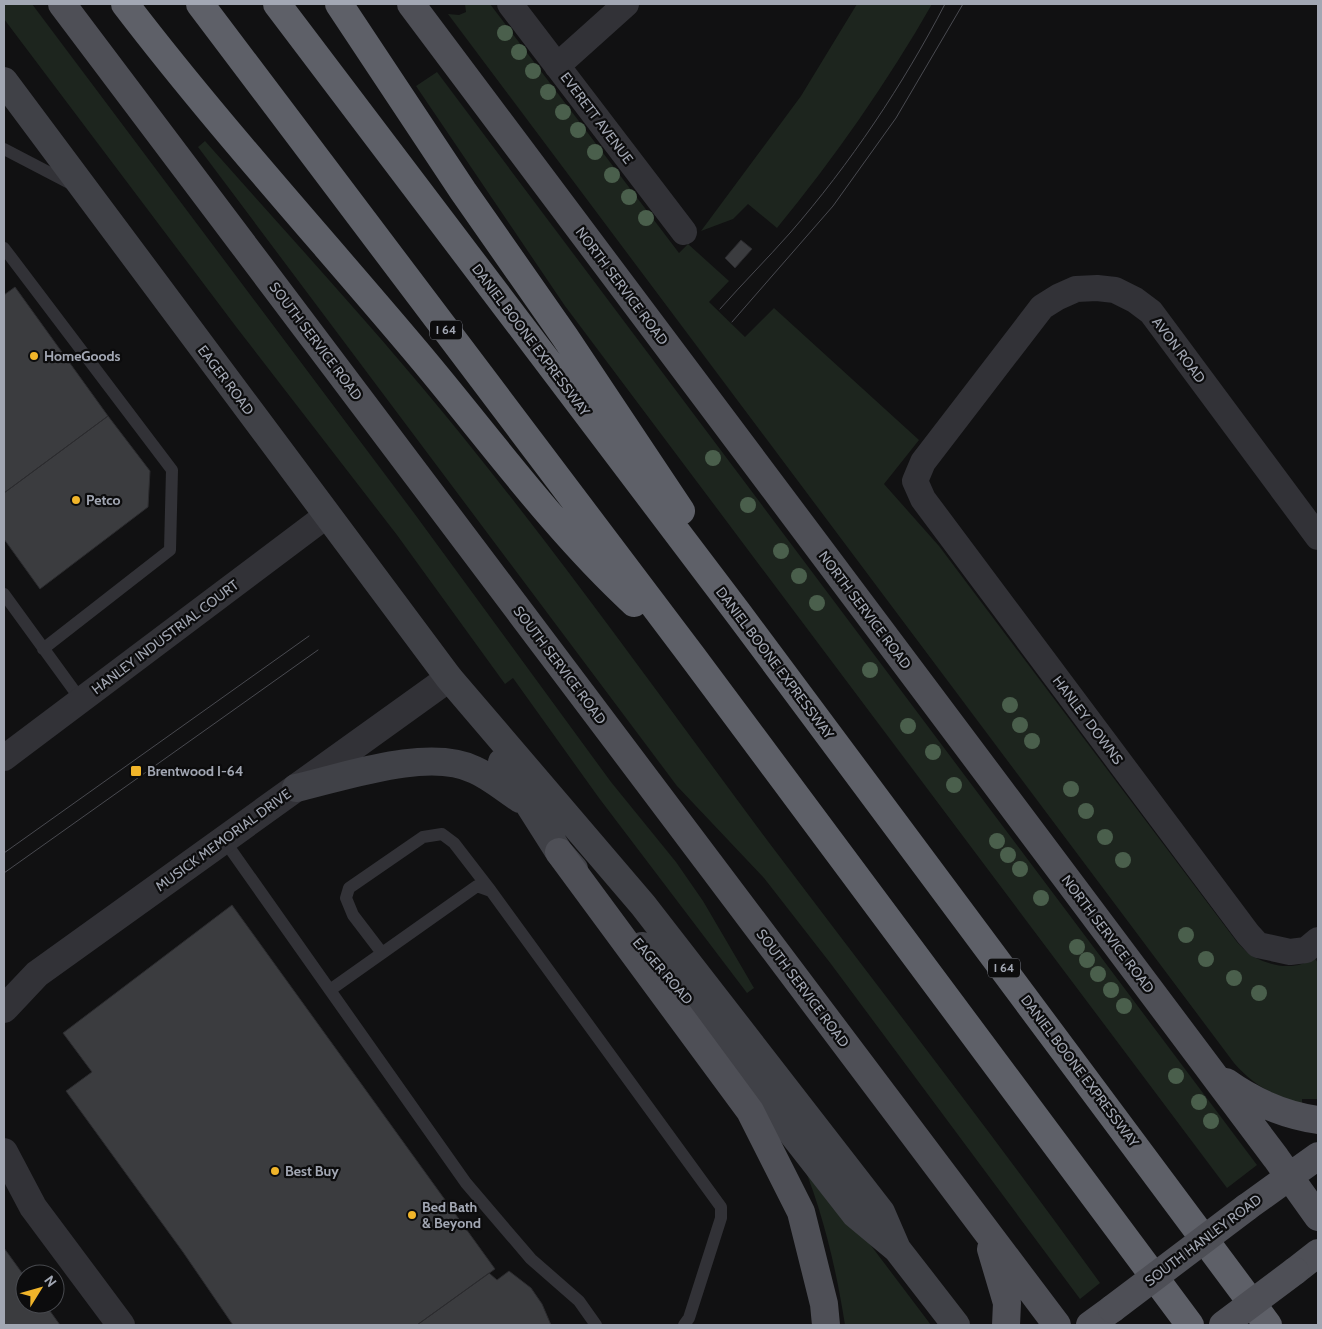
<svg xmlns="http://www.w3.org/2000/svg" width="1322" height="1329" viewBox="0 0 1322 1329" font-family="Cabin,sans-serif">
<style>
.green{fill:#1d251e}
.building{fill:#3b3c3f;stroke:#2b2b2e}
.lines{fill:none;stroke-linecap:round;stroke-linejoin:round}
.service{stroke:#323237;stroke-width:12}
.minor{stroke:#323237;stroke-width:26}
.tertiary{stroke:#323237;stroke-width:28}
.secondary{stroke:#404147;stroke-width:28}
.primary{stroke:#4e4f56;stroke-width:28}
.motorway{stroke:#5e6068;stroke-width:28}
.tram{stroke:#494a50;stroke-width:1}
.primary-bridge{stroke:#4e4f56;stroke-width:28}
.tree{fill:#4a5f4c}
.poi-dot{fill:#f1b52a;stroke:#0c0c0d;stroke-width:2}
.labels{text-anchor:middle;stroke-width:4.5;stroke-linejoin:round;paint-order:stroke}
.shield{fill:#0c0c0d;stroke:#757881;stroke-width:1}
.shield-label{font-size:12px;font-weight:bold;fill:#a2a7b3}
.street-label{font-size:14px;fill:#a2a7b3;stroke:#0c0c0d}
.poi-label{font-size:14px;font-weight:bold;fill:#a2a7b3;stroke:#0c0c0d;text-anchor:start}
</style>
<rect width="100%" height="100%" fill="#111112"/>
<path class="green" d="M4 4H32L414 513 611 782 676 862 703 901 754 988 747 993 599 798 513 678 505 684 397 535 237 328 4 19Z
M465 4H490L679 253 688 244 729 281 709 302 745 337 774 308 919 440 884 484 939 546 1237 942C1242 947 1248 954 1254 957 1273 967 1298 971 1314 957L1318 963V1099H1302V1106C1273 1094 1255 1087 1234 1063L448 14 459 15 466 12Z
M857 4H932C887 83 835 157 777 228L748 204 733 219 701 231 801 96Z
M437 72 1257 1165 1231 1185 1227 1188 565 306 416 86Z
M205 141C290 237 378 332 459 432 566 564 665 703 767 840 878 987 992 1133 1100 1283L1080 1299 831 964 764 878 677 786 198 147Z
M795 1145 931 1325H845C835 1262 821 1204 795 1145Z"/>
<path class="building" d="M741 240 752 249 735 268 725 258Z
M15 287 108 416 4 493V295Z
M108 416 150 471 148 507 40 589 4 539V493Z
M232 905 495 1269 417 1325H233L183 1252 66 1091 92 1072 63 1033Z
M4 1248 25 1277V1304H45L60 1325H4Z
M509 1271 531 1288 542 1304 551 1325H417L489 1273 497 1280Z"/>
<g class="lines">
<path class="service" d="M4 149 75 186
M4 248 172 470 170 550 43 649
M4 594 81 700
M224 840 466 1183 531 1259 579 1301 596 1325
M382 953 353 915 346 898 349 888 423 837 442 834 454 843 491 891
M330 990 477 886 491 891 721 1207V1218L689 1318 684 1325"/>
<path class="minor" d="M510 4 684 232
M557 66 626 4
M1318 537 1151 312 1135 300 1115 290 1097 288 1076 289 1058 297 1042 307 923 462 915 481 923 499 1248 934 1258 945 1290 952 1306 950 1318 940
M4 758 327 515"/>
<path class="tertiary" d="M4 1009 37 974 449 678
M4 1152 33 1207 121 1325"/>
<path class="secondary" d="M4 81 449 678 643 905 881 1212 897 1249
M502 762 559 852 574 869
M296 788C344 777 429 747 475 770 491 777 506 790 520 799
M642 946 685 996 855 1214 897 1249 956 1325"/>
<path class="primary" d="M62 4 1057 1325
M411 4 1276 1158 1318 1217
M559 852 750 1111 801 1212 824 1304 826 1325
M1226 1082C1254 1102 1284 1115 1318 1120
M1247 1207 1318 1156
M991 1249 1007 1303 1006 1325
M1295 1271 1318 1253
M1090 1325 1112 1309"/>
<path class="motorway" d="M125 4C216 123 317 234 414 349 486 434 552 527 634 603
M200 4 692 656 1190 1325
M277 4 738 613 1268 1325
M339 4 463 191 565 337 681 511"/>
<path class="tram" d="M720 309C743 283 767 259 790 233 850 164 903 85 945 4
M732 322 833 206 896 118 963 4
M4 853 309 636
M4 873 318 650"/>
<path class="primary-bridge" d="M1112 1309 1247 1207
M1223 1325 1295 1271"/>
</g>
<g class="tree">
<circle cx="505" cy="33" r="8"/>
<circle cx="519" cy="52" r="8"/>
<circle cx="533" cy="71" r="8"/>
<circle cx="548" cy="92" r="8"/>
<circle cx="563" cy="112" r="8"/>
<circle cx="578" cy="130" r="8"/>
<circle cx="595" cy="152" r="8"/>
<circle cx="612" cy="175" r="8"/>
<circle cx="629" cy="197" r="8"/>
<circle cx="646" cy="218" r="8"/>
<circle cx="713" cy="458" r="8"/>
<circle cx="748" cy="505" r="8"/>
<circle cx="781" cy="551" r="8"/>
<circle cx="799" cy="576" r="8"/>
<circle cx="817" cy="603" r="8"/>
<circle cx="870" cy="670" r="8"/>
<circle cx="1010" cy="705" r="8"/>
<circle cx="1020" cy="725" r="8"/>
<circle cx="908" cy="726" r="8"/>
<circle cx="1032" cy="741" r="8"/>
<circle cx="933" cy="752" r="8"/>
<circle cx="954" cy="785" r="8"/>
<circle cx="1071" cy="789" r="8"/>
<circle cx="1086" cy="811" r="8"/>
<circle cx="1105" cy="837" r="8"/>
<circle cx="997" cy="841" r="8"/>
<circle cx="1008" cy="855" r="8"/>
<circle cx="1123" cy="860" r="8"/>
<circle cx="1020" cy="869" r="8"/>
<circle cx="1041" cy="898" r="8"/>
<circle cx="1186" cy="935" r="8"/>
<circle cx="1077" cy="947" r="8"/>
<circle cx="1206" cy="959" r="8"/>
<circle cx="1087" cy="960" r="8"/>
<circle cx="1098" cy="974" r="8"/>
<circle cx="1234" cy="978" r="8"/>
<circle cx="1111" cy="990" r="8"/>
<circle cx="1259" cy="993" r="8"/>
<circle cx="1124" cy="1006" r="8"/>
<circle cx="1176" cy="1076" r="8"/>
<circle cx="1199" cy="1102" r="8"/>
<circle cx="1211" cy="1121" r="8"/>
</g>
<g class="poi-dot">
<circle cx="34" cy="356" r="5"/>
<circle cx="76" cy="500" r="5"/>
<rect x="130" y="765" width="12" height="12" rx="2.5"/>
<circle cx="275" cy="1171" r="5"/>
<circle cx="412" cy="1215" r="5"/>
</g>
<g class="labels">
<g class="shield">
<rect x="430" y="320.5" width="32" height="19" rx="4"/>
<rect x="988" y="958.5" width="32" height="19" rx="4"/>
</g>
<g class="shield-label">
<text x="446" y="334">I 64</text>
<text x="1004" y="972">I 64</text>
</g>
<g class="street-label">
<text transform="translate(597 118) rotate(53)" y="5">EVERETT AVENUE</text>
<text transform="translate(622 286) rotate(53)" y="5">NORTH SERVICE ROAD</text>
<text transform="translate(531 340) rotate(53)" y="5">DANIEL BOONE EXPRESSWAY</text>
<text transform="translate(316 341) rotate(53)" y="5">SOUTH SERVICE ROAD</text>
<text transform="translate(1179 350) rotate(53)" y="5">AVON ROAD</text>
<text transform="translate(226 380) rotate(53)" y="5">EAGER ROAD</text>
<text transform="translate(865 610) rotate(53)" y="5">NORTH SERVICE ROAD</text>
<text transform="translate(165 637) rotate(-37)" y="5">HANLEY INDUSTRIAL COURT</text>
<text transform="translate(775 663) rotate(53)" y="5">DANIEL BOONE EXPRESSWAY</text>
<text transform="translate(560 665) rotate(53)" y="5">SOUTH SERVICE ROAD</text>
<text transform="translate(1088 720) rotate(53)" y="5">HANLEY DOWNS</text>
<text transform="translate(223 840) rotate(-36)" y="5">MUSICK MEMORIAL DRIVE</text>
<text transform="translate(1108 934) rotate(53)" y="5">NORTH SERVICE ROAD</text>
<text transform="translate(663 971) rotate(49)" y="5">EAGER ROAD</text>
<text transform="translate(803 988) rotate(53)" y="5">SOUTH SERVICE ROAD</text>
<text transform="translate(1080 1071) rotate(53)" y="5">DANIEL BOONE EXPRESSWAY</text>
<text transform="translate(1203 1240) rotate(-37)" y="5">SOUTH HANLEY ROAD</text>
</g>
<g class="poi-label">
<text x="44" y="361">HomeGoods</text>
<text x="86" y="505">Petco</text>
<text x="147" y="776">Brentwood I-64</text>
<text x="285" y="1176">Best Buy</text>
<text x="422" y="1212">Bed Bath<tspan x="422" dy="16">&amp; Beyond</tspan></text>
</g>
</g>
<rect width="1322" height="1329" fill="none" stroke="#a2a7b3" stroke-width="10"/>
<g transform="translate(40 1289) rotate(53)"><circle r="24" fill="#0c0c0d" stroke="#484a4f"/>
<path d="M0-4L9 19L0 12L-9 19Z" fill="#f1b52a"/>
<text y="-8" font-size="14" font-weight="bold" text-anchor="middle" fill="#a2a7b3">N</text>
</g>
</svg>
